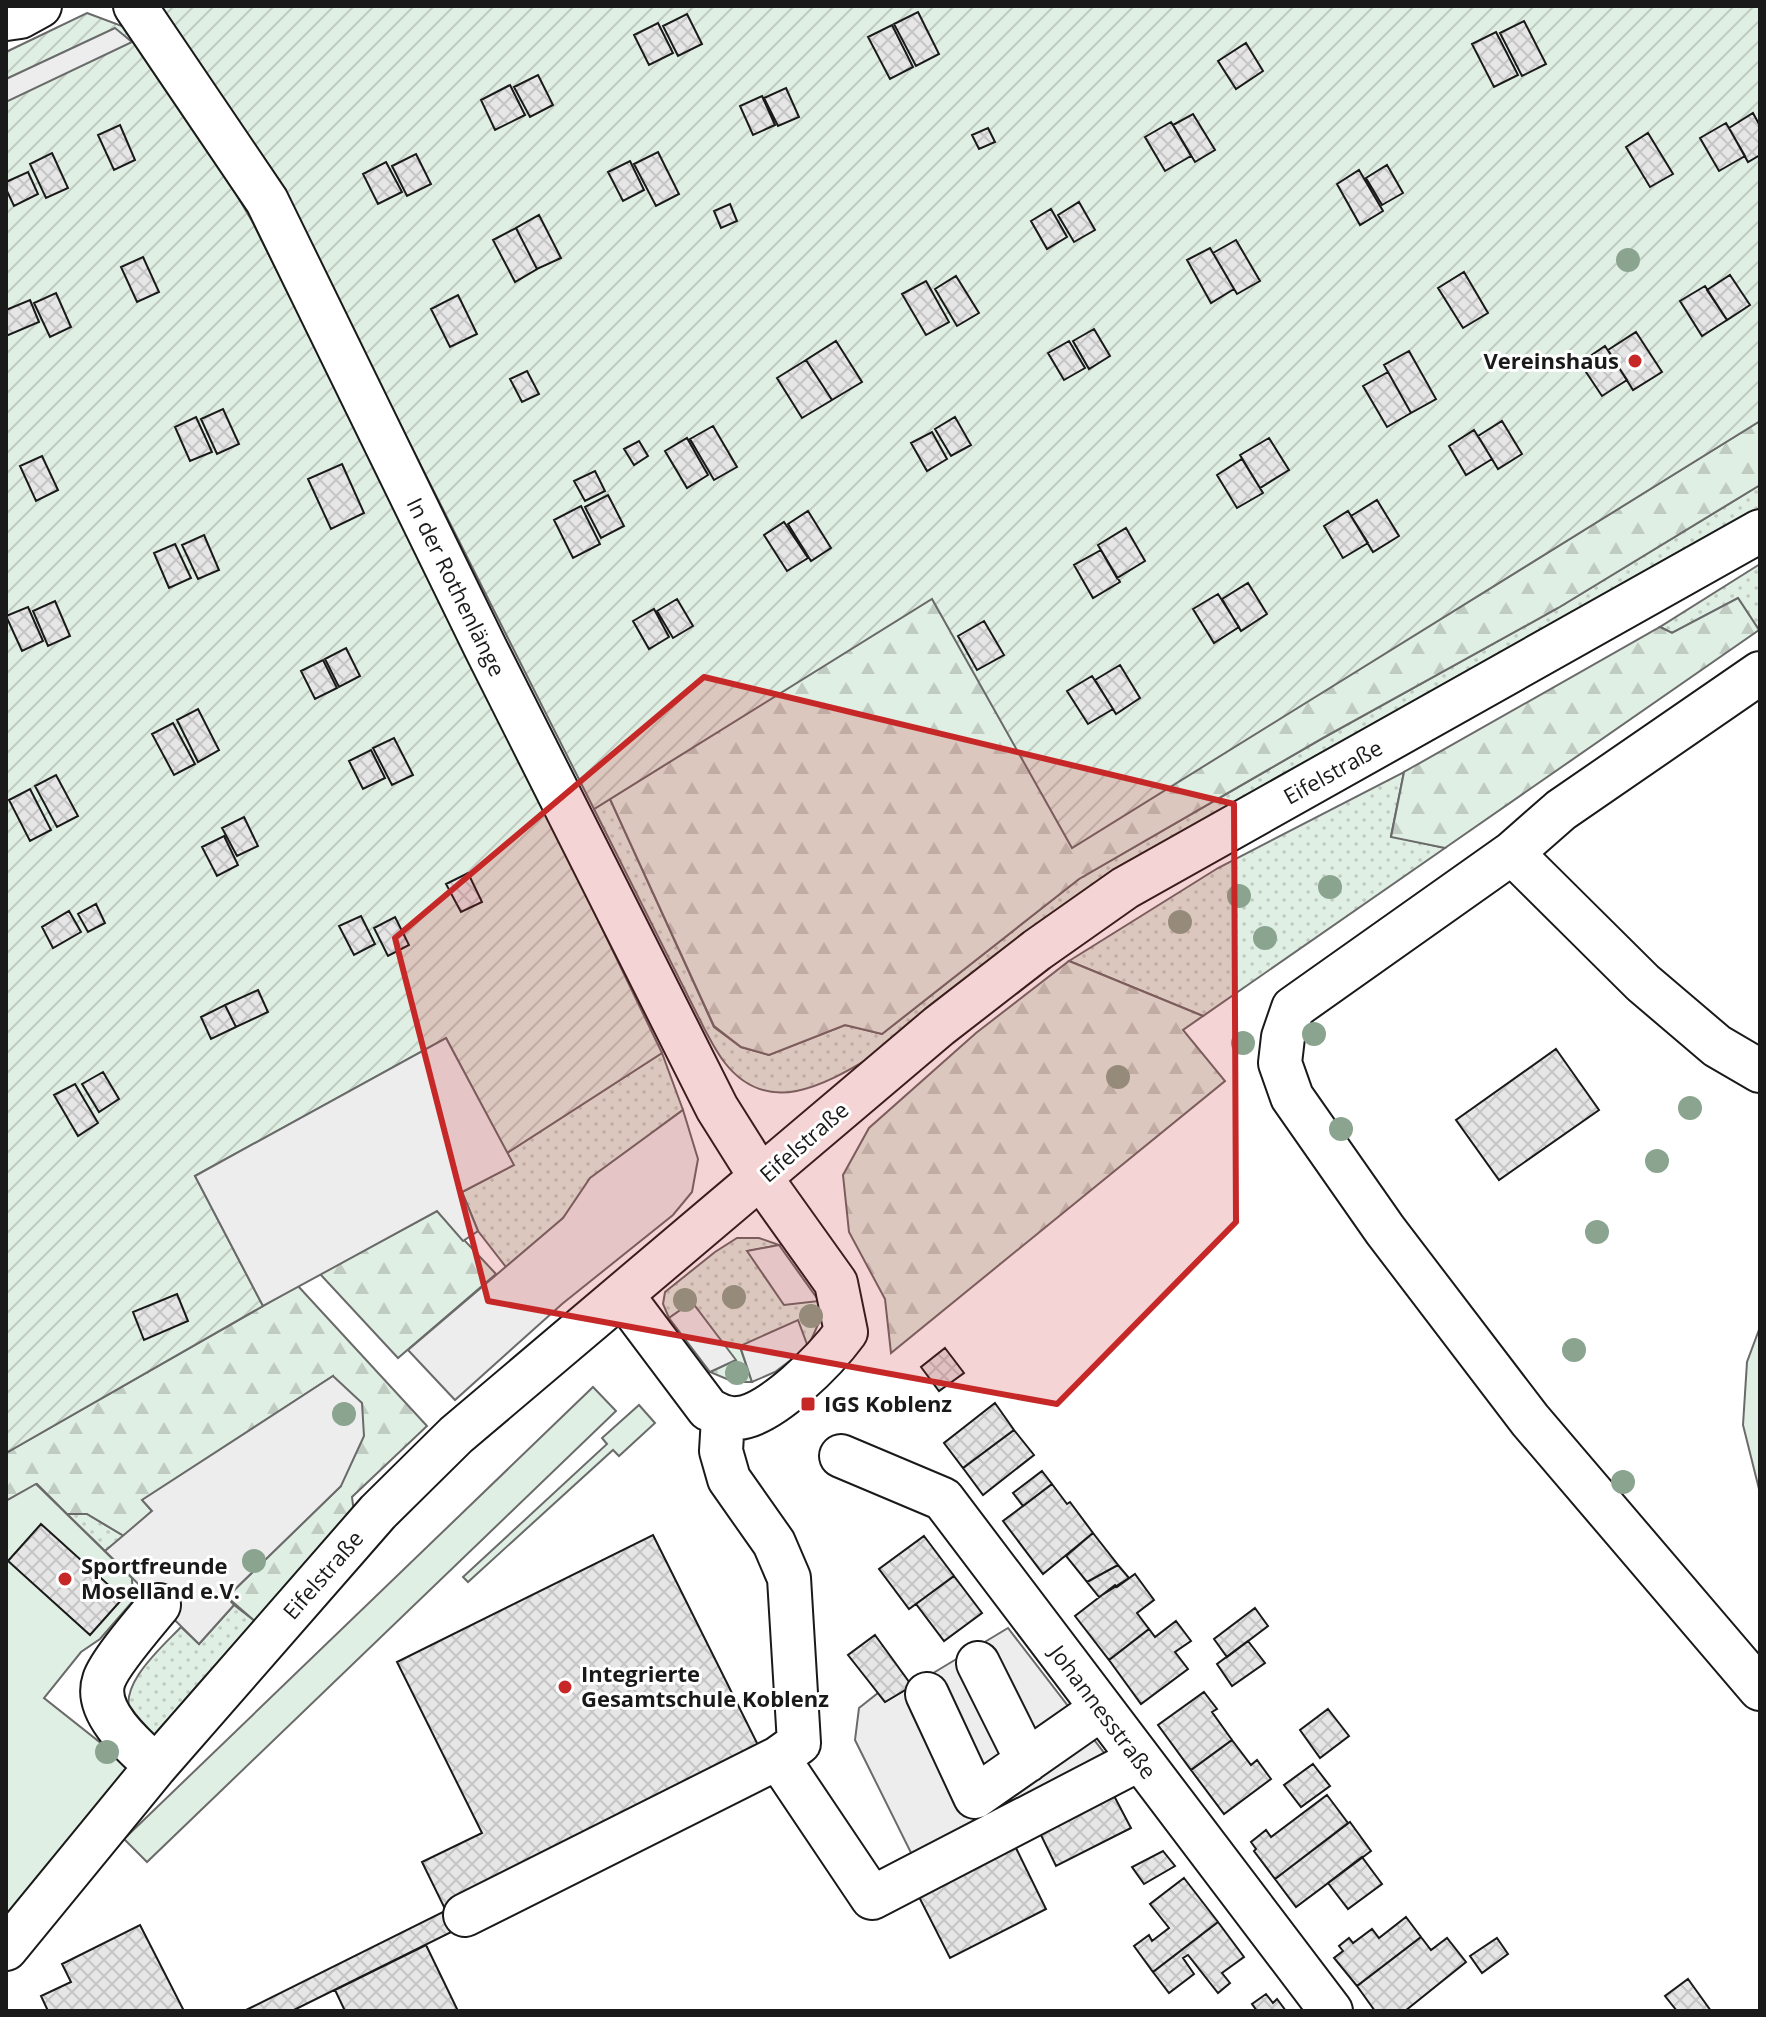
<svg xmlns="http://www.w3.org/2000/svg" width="1766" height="2017" viewBox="0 0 1766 2017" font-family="'Open Sans',sans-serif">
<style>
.grass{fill:url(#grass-dots);stroke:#6a6a6a;stroke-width:2}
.forest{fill:url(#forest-firs);stroke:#6a6a6a;stroke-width:2}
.park{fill:#e0efe3;stroke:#6a6a6a;stroke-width:2}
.garden{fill:url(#garden-furrows);stroke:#6a6a6a;stroke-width:2}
.parking{fill:#ededed;stroke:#6a6a6a;stroke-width:2}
.building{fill:url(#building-cross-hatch);stroke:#1a1a1a;stroke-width:2}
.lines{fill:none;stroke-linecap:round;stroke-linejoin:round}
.minor-casing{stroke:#1a1a1a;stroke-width:46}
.minor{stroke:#fff;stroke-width:42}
.tree{fill:#8aa48f}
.marked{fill:#c62828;fill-opacity:0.2;stroke:#c62828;stroke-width:6;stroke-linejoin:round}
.poi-dot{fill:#c62828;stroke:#fff;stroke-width:3}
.labels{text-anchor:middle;stroke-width:6;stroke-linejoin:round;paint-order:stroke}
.poi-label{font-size:22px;font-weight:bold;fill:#1a1a1a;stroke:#fff;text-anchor:start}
.street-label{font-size:22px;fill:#1a1a1a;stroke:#fff}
</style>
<defs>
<pattern id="grass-dots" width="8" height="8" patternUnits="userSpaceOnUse" patternTransform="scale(2)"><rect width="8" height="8" fill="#e0efe3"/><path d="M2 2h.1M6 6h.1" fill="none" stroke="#c0ccc2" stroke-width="1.8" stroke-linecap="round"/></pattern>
<pattern id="forest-firs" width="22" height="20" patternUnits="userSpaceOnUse" patternTransform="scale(2)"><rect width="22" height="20" fill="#e0efe3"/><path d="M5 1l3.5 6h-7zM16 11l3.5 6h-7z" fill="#c0ccc2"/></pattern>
<pattern id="garden-furrows" width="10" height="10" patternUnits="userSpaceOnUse" patternTransform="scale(2)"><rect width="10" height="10" fill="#e0efe3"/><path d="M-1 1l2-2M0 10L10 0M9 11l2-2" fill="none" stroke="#c0ccc2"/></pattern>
<pattern id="building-cross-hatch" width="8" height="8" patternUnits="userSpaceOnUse" patternTransform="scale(2)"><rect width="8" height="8" fill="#e6e6e6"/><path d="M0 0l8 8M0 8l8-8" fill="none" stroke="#c5c5c5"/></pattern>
</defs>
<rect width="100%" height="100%" fill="#fff"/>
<path class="grass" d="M1760 485V508L1560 626 875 1055C827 1083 769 1119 725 1063 717 1053 711 1041 705 1030L594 809 610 799 714 1027 741 1047 769 1055 845 1025 882 1034 1079 879 1323 738 1558 608Z
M1760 564 1759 630 1738 598 1672 633 1660 627Z
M1404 772 1391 836 1445 848 1203 1016 1069 961 1218 868Z
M662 1053 683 1110C637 1142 601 1177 563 1218 546 1236 525 1251 506 1267L478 1231 462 1192 513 1165 507 1153Z
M737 1238H759L779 1245 748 1251 819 1301 820 1320 808 1347H740L752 1382H734L710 1372 735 1360 692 1302 669 1318 663 1304 665 1292 715 1252Z
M67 1514H87L124 1536 105 1551Z
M234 1605 256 1622 158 1735 149 1736C144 1731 136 1724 132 1717 115 1687 162 1647 181 1627L199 1644Z"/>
<path class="forest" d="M1760 421V485L1558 608 1323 738 1079 879 882 1034 845 1025 769 1055 741 1047 714 1026 610 799 932 598 1072 847Z
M1738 598 1759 630 1445 848 1391 837 1404 772 1660 627 1672 633Z
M1069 961 1203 1016 1183 1030 1225 1081 891 1353 885 1299 849 1232 843 1175 869 1128 976 1033Z
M437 1211 496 1274 398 1358 320 1274Z
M298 1286 427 1426 352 1497 354 1513 256 1622 227 1597 341 1486 333 1376 143 1501 152 1511 124 1536 87 1514H67L37 1484 6 1501V1453Z"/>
<path class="park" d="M1760 1327V1493L1743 1425 1747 1362Z
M593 1387 616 1411 147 1862 124 1839Z
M639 1405 655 1423 619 1456 613 1450 468 1582 463 1577 607 1444 602 1438Z
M36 1484 132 1578 133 1601 100 1639 81 1652 44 1698 131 1767 6 1919V1501Z"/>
<path class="garden" d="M159 6H1760V421L1072 848 932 599 594 809 334 293Z
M87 13 130 29 174 89 252 221 509 735 662 1053 507 1153 446 1038 195 1176 263 1306 6 1453V52Z"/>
<path class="parking" d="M115 28 132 42 6 102V79Z
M446 1038 514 1165 462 1192 478 1231 463 1241 437 1211 263 1306 195 1176Z
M683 1110 698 1159 692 1192 673 1215 562 1304 455 1400 408 1350 563 1218 590 1178Z
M779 1245 819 1301 784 1305 747 1251Z
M692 1302 736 1360 710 1372 669 1318Z
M798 1320 808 1347 775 1372 752 1382 740 1346Z
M333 1376 362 1403 364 1436 341 1486 227 1597 234 1605 199 1644 105 1551 152 1511 142 1500Z
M1008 1628 1125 1780 925 1881 855 1740 859 1708 878 1693 885 1702Z"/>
<path class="building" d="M918 12 939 54 916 66 894 24Z
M687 14 702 44 678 56 663 26Z
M1524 21 1546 64 1522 76 1500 33Z
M658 23 673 53 649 65 634 35Z
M892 25 913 67 890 79 868 37Z
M1496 32 1518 75 1494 87 1472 44Z
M1246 43 1263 71 1236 89 1218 61Z
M538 75 553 105 530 117 514 87Z
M510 85 525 115 495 130 481 100Z
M786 88 799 117 778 126 764 98Z
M762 96 775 125 753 135 740 106Z
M1753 113 1760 126V155L1748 162 1729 128Z
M1193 114 1215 150 1195 162 1173 125Z
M1171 122 1191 156 1165 171 1145 137Z
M1726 123 1745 156 1719 171 1700 138Z
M120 125 135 160 114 170 98 135Z
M988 128 995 142 979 149 972 135Z
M1648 133 1673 174 1650 187 1626 147Z
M658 152 679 194 656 206 634 164Z
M52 153 68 188 46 198 30 164Z
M416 154 431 184 407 196 392 166Z
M630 161 644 190 623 201 608 172Z
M386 162 402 192 378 204 363 174Z
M1387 165 1403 193 1382 205 1366 178Z
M1359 170 1383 211 1360 225 1337 184Z
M28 172 38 194 14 206 6 189V182Z
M1079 202 1095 230 1074 242 1058 215Z
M730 204 737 221 721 228 714 211Z
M1051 209 1067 237 1047 249 1031 221Z
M539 215 561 258 537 269 516 228Z
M516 228 537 269 515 282 493 240Z
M1236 240 1260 281 1237 294 1213 253Z
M1210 248 1234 289 1211 303 1187 260Z
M143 257 159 292 137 302 121 267Z
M1464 272 1488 313 1463 328 1438 288Z
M1730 275 1750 305 1727 320 1707 290Z
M956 276 979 313 957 326 935 289Z
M926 281 949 322 926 335 902 294Z
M1705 286 1727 320 1702 336 1680 301Z
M56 293 71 327 50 337 34 303Z
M458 295 477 334 450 347 431 309Z
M30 300 39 322 6 336V310Z
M1094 329 1110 356 1089 369 1073 341Z
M1636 332 1662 372 1633 390 1608 350Z
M836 341 862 382 832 400 806 360Z
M1069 341 1085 368 1064 380 1048 353Z
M1605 346 1627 380 1602 396 1580 363Z
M1409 351 1436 399 1411 413 1384 365Z
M806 360 832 400 802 418 777 378Z
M527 371 539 394 522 402 510 379Z
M1388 372 1411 413 1387 427 1363 386Z
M223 409 239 444 217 454 201 419Z
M196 417 212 452 190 461 175 427Z
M955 417 971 445 951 456 935 429Z
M1502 421 1522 454 1498 469 1478 436Z
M713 426 737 467 714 480 690 439Z
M1474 430 1492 459 1466 475 1449 446Z
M932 432 947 459 927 471 911 443Z
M687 438 708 475 687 488 665 451Z
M1269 438 1289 470 1260 488 1240 455Z
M639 441 648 456 634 465 624 449Z
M42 456 58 490 36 501 20 466Z
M1242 459 1263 493 1237 508 1217 475Z
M342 464 364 513 331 529 308 479Z
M595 471 605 491 585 501 574 481Z
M608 495 624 526 601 538 585 507Z
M1377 500 1399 536 1373 552 1351 516Z
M581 506 600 544 573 558 554 520Z
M808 511 831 548 811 561 788 524Z
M1348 511 1368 543 1343 558 1324 526Z
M784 522 808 558 787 571 764 535Z
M1126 528 1145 561 1117 578 1098 545Z
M204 535 219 570 198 579 182 545Z
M175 544 191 578 169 588 154 553Z
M1101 550 1120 582 1093 598 1074 565Z
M1248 583 1267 614 1241 631 1222 599Z
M1218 594 1239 627 1214 643 1193 609Z
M677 599 693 626 673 638 657 611Z
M55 601 70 636 48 646 33 611Z
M28 607 43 641 22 651 6 616Z
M654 609 669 637 649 649 633 621Z
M984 621 1004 655 977 670 958 636Z
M346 648 360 676 339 687 325 659Z
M323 660 337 688 315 699 301 671Z
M1120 665 1140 698 1116 714 1095 680Z
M1092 676 1113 709 1088 724 1067 691Z
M198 709 219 750 198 762 177 720Z
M173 723 195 764 174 775 152 734Z
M394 738 413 775 392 785 373 748Z
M371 750 385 778 363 789 349 761Z
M56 775 78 816 57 827 35 786Z
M30 789 51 830 30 841 9 800Z
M244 817 258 846 237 856 222 828Z
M224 836 238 865 217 876 202 847Z
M468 873 482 902 461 912 446 884Z
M96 904 105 923 88 932 78 914Z
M69 911 81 932 53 948 42 927Z
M361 916 375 944 354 955 339 926Z
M395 917 409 945 388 956 374 928Z
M258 990 268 1012 236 1027 225 1005Z
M225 1005 236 1027 211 1039 201 1017Z
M1556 1049 1599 1110 1499 1180 1456 1120Z
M103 1072 119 1099 99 1112 82 1084Z
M75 1084 98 1123 78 1136 54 1095Z
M177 1294 188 1321 144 1340 133 1312Z
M945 1348 964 1373 939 1391 921 1367Z
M995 1403 1014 1430 963 1468 944 1443Z
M1014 1430 1034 1455 983 1495 963 1468Z
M1042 1471 1052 1484 1023 1506 1013 1493Z
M1052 1484 1067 1504 1070 1502 1093 1533 1043 1574 1003 1521Z
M41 1524 123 1598 90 1635 8 1561Z
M1093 1533 1118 1565 1087 1582 1066 1556Z
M653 1535 762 1753 446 1911 422 1862 482 1833 397 1662Z
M924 1536 954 1576 909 1609 879 1569Z
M1118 1565 1129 1578 1099 1597 1087 1582Z
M1135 1574 1154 1600 1137 1613 1149 1629 1109 1660 1075 1616 1115 1585 1117 1587Z
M954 1576 982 1613 944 1641 916 1604Z
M1255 1608 1268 1626 1227 1657 1214 1639Z
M1176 1621 1191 1641 1175 1652 1188 1669 1141 1704 1109 1660 1149 1629 1155 1637Z
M875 1635 912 1686 885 1702 848 1655Z
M1248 1641 1265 1663 1232 1686 1217 1664Z
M1204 1692 1217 1709 1212 1712 1232 1740 1191 1770 1158 1725Z
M1328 1709 1349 1736 1320 1758 1300 1730Z
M1232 1740 1251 1765 1257 1760 1271 1779 1224 1814 1191 1770Z
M762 1753 772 1773 292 2011H244Z
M1313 1764 1330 1786 1301 1807 1284 1785Z
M1112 1792 1131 1828 1056 1866 1038 1829Z
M1327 1795 1348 1823 1275 1879 1254 1851 1256 1849 1251 1842 1266 1830 1271 1837Z
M1350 1822 1371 1851 1296 1907 1275 1879Z
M1013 1842 1046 1909 950 1958 916 1891Z
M1163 1851 1175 1866 1144 1884 1132 1867Z
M1362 1857 1382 1884 1348 1909 1328 1883Z
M1184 1878 1218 1922 1153 1972 1134 1946 1149 1935 1152 1941 1169 1928 1150 1904Z
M1406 1917 1421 1937 1357 1986 1334 1958 1343 1951 1339 1946 1349 1938 1353 1943 1372 1929 1379 1938Z
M1218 1922 1244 1957 1222 1973 1230 1983 1218 1993 1188 1955 1183 1958 1194 1974 1169 1993 1153 1972Z
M140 1925 184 2011H48L41 1996 71 1982 62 1964Z
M1421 1937 1431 1950 1447 1938 1466 1962 1405 2011H1375L1357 1986Z
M1497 1938 1508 1954 1482 1973 1470 1956Z
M426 1945 458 2011H345L335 1990Z
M1688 1979 1711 2011H1677L1665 1996Z
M1266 1994 1273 2003 1277 1999 1286 2011H1257L1252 2004Z"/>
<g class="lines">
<g class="minor-casing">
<path id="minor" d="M135 6 267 201 486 649 717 1108 761 1178 836 1283 846 1332C827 1358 771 1416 738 1418 726 1419 719 1415 708 1409L623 1296
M6 19 20 17 40 6
M1760 673 1561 810 1512 853 1293 1008 1283 1037 1280 1063 1292 1097 1385 1230 1530 1420 1760 1689
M1512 853 1643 983 1717 1046 1760 1071
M841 1456 943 1499 1331 2011
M978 1663 1027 1761
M927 1694 975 1797 1101 1709
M778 1758 872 1898 1138 1760
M156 1766C135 1747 93 1712 104 1680 110 1662 146 1621 159 1605
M465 1915 778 1758 799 1743 789 1578 774 1543 729 1479 721 1451 723 1418
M6 1949 156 1766 378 1512 456 1435 939 1026 1037 950 1125 888 1760 531"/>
</g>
<use href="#minor" class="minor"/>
</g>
<g class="tree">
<circle cx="1628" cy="260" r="12"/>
<circle cx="1330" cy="887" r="12"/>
<circle cx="1239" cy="896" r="12"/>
<circle cx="1180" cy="922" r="12"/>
<circle cx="1265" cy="938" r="12"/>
<circle cx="1314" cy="1034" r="12"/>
<circle cx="1243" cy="1043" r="12"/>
<circle cx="1118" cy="1077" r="12"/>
<circle cx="1690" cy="1108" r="12"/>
<circle cx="1341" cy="1129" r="12"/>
<circle cx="1657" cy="1161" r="12"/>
<circle cx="1597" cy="1232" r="12"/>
<circle cx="734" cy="1297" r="12"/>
<circle cx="685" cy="1300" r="12"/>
<circle cx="811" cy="1316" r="12"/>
<circle cx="1574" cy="1350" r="12"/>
<circle cx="737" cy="1373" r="12"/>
<circle cx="344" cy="1414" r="12"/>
<circle cx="1623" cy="1482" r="12"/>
<circle cx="254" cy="1561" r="12"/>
<circle cx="107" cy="1752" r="12"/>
</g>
<path class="marked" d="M704 677 1234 804 1236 1222 1057 1404 488 1301 395 938Z"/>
<g class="poi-dot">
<circle cx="1635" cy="361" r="8"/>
<rect x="800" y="1396" width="16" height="16" rx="4"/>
<circle cx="65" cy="1579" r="8"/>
<circle cx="565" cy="1687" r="8"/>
</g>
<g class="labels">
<g class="poi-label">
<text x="1619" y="369" text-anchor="end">Vereinshaus</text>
<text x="824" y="1412">IGS Koblenz</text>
<text x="81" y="1574">Sportfreunde<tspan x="81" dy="25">Moselland e.V.</tspan></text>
<text x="581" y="1682">Integrierte<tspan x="581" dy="25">Gesamtschule Koblenz</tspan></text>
</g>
<g class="street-label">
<text transform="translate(456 587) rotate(64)" y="8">In der Rothenlänge</text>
<text transform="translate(1333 772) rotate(-29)" y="8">Eifelstraße</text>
<text transform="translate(804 1142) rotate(-41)" y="8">Eifelstraße</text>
<text transform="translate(323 1575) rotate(-49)" y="8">Eifelstraße</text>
<text transform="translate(1103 1712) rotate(53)" y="8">Johannesstraße</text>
</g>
</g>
<rect width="1766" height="2017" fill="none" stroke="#1a1a1a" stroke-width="16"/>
</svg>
